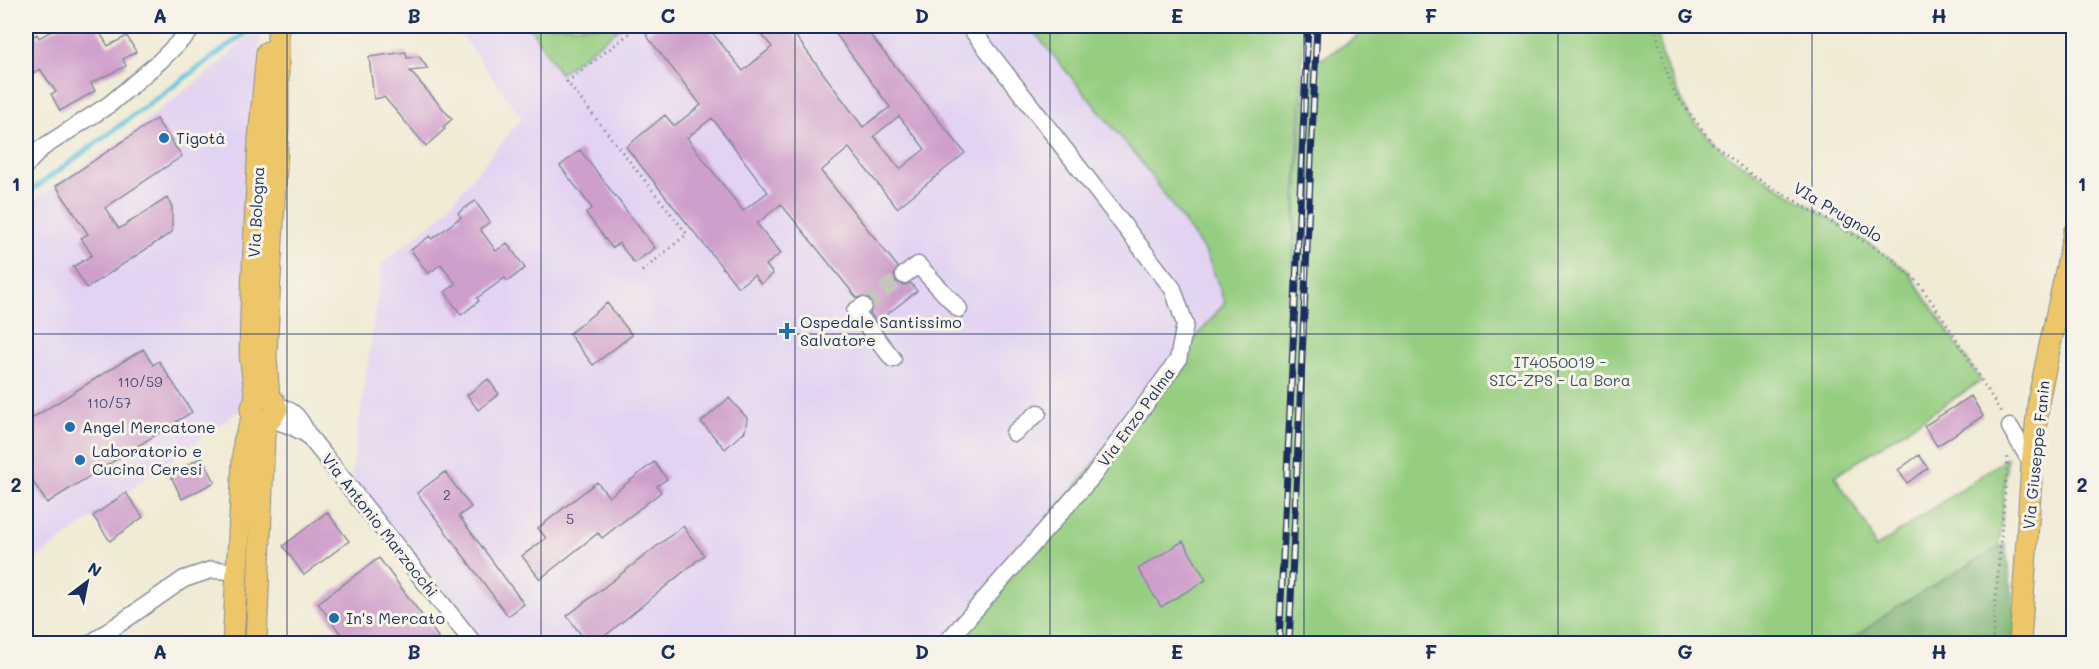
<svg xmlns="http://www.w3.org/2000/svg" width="2099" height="669" viewBox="0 0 2099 669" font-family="Mali,sans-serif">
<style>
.built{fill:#e3d3f2}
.green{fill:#96ce81;stroke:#587e70;stroke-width:1.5}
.forest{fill:#78b16f;stroke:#4a7066;stroke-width:1.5}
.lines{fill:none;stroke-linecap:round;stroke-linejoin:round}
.stream{stroke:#62c4e1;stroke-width:5}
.building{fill:#cf9fcb;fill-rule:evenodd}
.minor-tunnel{stroke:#c5c5bc;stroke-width:16;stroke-dasharray:16 8;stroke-linecap:butt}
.minor-casing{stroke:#868d99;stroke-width:19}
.major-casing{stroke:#868d99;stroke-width:23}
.path{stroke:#868d99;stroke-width:3;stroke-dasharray:1.5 4.5;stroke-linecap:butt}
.minor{stroke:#fff;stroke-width:16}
.major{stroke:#ecc669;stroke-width:21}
.rail-casing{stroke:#1b2f5e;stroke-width:7}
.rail{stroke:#f7f3e8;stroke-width:4.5;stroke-dasharray:14;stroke-linecap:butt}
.grid{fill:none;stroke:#1b2f5e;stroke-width:1.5;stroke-opacity:0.55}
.poi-dot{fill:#1f6fb2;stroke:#f7f3e8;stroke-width:2}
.labels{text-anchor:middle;stroke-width:6;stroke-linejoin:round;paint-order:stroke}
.number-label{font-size:14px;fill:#484b79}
.poi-label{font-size:16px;fill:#1b2f5e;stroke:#f7f3e8;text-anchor:start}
.street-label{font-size:16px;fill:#1b2f5e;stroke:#f7f3e8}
.park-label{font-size:16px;fill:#3a5767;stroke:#f7f3e8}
.neatline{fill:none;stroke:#1b2f5e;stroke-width:2}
.grid-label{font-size:20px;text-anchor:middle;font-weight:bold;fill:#1b2f5e}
</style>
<rect width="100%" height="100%" fill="#f7f3e8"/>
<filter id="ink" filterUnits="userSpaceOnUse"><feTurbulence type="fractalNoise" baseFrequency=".0167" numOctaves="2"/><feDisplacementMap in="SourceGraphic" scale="12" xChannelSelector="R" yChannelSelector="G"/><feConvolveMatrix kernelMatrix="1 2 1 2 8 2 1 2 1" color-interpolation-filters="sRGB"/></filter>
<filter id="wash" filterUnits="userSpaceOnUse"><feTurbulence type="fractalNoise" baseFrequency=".008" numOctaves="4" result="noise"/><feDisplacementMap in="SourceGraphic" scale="24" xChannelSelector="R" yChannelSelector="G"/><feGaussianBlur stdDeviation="1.35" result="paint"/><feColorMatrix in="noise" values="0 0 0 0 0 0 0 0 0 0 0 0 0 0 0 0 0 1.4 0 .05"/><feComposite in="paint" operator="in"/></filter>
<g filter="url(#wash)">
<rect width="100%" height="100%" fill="#f0ebd4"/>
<path class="built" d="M261 26 243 408 41 555 26 565V206L122 139 207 74Z
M455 26H529L560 74 622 26H1029L1142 163 1206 253 1225 302 1178 360 1093 476 944 643H474L351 480 382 264 440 217 522 118Z"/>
<path class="green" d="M529 26H622L560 74Z
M1029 26H1304L1292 275 1305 69 1375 26H1657L1662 57 1690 118 1729 156 1861 238 1908 271 1981 381 1835 476 1870 531 1875 548 2007 458 1991 643 944 644 996 584 1225 302 1206 253 1142 163Z"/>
<path class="forest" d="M2005 544 2019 643 1845 644 1900 605Z"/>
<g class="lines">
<path class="stream" d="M35 188 255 26"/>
</g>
<g id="blocks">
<path class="building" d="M60 26H96L108 46 127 36 136 52 123 59 126 66 91 83 95 91 60 111 51 94 56 92 40 69 26 77V40L37 34 39 38Z
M658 26H707L743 71 772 47 755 26H805L794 34 863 127 890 107 830 26H863L965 153 897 208 849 148 821 171 898 267 894 275 896 282 904 285 911 283 917 291 877 322 870 313 873 306 872 300 863 296 857 298 781 204 757 224 781 253 766 265 773 274 761 284 754 275 738 287 626 147 665 115 674 126 701 105 646 35ZM899 116 925 149 900 169 874 136ZM712 118 768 192 743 211 687 138Z
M406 52 407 58 419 56 428 69 410 71 452 119 443 127 445 129 426 146 384 97 374 99 369 57Z
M156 119 182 156 105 208 119 229 167 198 172 207V232L87 288 73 267 92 255 81 238 88 234 56 186Z
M580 150 655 248 634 263 619 243 612 248 586 213 592 208 560 166Z
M475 201 490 222 480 229 496 251 507 243 525 268 508 281 505 278 477 298 479 301 461 315 445 292 456 284 441 264 428 274 411 250 430 236 432 239 461 217 458 213Z
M607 303 632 335 593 365 569 334Z
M143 349 153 365 159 361 192 412 47 503 26 471V422Z
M488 379 499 394 478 410 467 395Z
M1971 396 1983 416 1937 446 1924 426Z
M729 398 747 418 745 431 725 449 701 422Z
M1919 455 1928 468 1907 483 1898 470Z
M202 457 215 482 182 499 170 474Z
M654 462 667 479 657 486 661 492 602 538 598 533 540 579 522 556 546 538 538 528 597 482 609 497Z
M445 472 471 507 459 516 524 604 508 616 417 493Z
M126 493 143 517 110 541 93 516Z
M327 512 349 541 304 575 283 546Z
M683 526 704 555 595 644H588L567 616Z
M1183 541 1206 580 1161 607 1138 569Z
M379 558 438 637 430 644H348L318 603Z"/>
</g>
</g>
<g filter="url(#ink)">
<use href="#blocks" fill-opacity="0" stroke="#868d99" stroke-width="1.5"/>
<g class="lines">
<path class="minor-tunnel" d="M863 306 904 275"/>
<g class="minor-casing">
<path id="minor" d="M26 165 42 148 110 104 160 61 195 26
M904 275 918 265 959 309
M863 306 855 311 893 359
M276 405C295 411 299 417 308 435L474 644
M271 419 291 426 308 435
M2010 427 2032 464
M1014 433 1038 413
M90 644 184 579 211 570 237 571
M945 644 1093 476 1178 360 1185 324 1173 289 969 26"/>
</g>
<g class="major-casing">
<path id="major" d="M269 398 260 397 254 402 251 410 259 420 271 419 277 409 274 401 269 398 266 355 278 128V26
M256 399 250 355 251 312 259 138 267 52
M233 644 244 442 253 415
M256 644 264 436 267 421
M2020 644 2032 464 2039 397 2074 233"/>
</g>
<path class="path" d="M639 26 567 82 687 234 641 272
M1655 26 1664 63 1675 94 1713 144 1753 176 1889 256 1918 282 1947 324 2002 414
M1992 644 2008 454"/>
<use href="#minor" class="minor"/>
<use href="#major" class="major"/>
<g class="rail-casing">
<path id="rail" d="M1279 644 1308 26
M1289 644 1317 26"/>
</g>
<use href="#rail" class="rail"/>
</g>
</g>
<path class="grid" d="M287 26V644M541 26V644M795 26V644M1050 26V644M1304 26V644M1558 26V644M1812 26V644M26 334H2074"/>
<g class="poi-dot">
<circle cx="164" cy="138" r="6"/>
<path d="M784 322h6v6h6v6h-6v6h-6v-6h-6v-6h6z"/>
<circle cx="70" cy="427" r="6"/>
<circle cx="80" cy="460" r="6"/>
<circle cx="334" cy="618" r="6"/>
</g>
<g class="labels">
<g class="number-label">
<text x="140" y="387">110/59</text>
<text x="109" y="408">110/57</text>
<text x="447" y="500">2</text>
<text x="570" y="524">5</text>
</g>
<g class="poi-label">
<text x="176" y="144">Tigotà</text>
<text x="800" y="328">Ospedale Santissimo<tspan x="800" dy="18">Salvatore</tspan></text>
<text x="82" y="433">Angel Mercatone</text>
<text x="92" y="457">Laboratorio e<tspan x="92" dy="18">Cucina Ceresi</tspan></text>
<text x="346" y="624">In's Mercato</text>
</g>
<g class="street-label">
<text transform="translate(256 212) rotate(-87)" y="6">Via Bologna</text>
<text transform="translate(1838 212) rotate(31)" y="6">VIa Prugnolo</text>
<text transform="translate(1136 417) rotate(-54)" y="6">Via Enzo Palma</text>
<text transform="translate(2036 455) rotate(-84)" y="6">Via Giuseppe Fanin</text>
<text transform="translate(380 525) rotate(52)" y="6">Via Antonio Marzocchi</text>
</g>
<g class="park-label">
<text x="1560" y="368">IT4050019 -<tspan x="1560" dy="18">SIC-ZPS - La Bora</tspan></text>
</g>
</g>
<rect width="2099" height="669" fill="none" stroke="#f7f3e8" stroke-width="66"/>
<g transform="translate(87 582) rotate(32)" stroke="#f7f3e8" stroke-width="4.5" paint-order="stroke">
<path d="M0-4.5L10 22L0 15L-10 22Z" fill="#1b2f5e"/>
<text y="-9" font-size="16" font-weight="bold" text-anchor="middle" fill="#1b2f5e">N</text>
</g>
<rect x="33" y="33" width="2033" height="603" class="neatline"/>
<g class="grid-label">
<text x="160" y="23">A</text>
<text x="414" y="23">B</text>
<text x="668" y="23">C</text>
<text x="922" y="23">D</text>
<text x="1177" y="23">E</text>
<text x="1431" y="23">F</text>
<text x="1685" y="23">G</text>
<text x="1939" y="23">H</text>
<text x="16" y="191">1</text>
<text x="2082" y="191">1</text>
<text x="16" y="492">2</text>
<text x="2082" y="492">2</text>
<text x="160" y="659">A</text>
<text x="414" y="659">B</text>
<text x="668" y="659">C</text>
<text x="922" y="659">D</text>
<text x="1177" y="659">E</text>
<text x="1431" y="659">F</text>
<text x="1685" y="659">G</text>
<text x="1939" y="659">H</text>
</g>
</svg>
